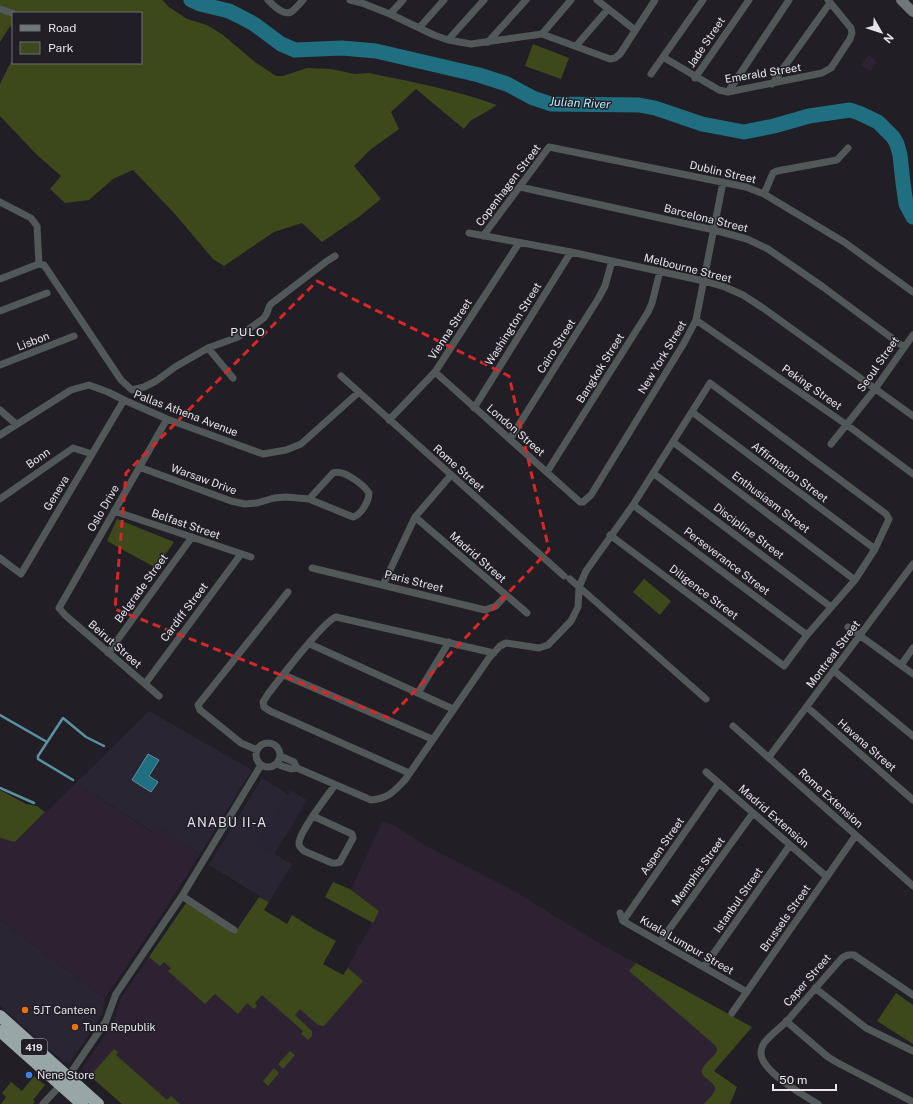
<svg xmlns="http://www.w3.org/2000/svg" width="913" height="1104" viewBox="0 0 913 1104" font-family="'Public Sans',sans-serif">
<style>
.built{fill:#292533}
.industrial{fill:#2d2231}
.education{fill:#292433}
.green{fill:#3d491b}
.water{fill:#1f6f81;stroke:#5a92a0}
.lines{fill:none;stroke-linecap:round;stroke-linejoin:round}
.stream{stroke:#5a92a0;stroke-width:2.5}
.river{stroke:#1f6f81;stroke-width:15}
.street{stroke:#525858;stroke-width:7}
.secondary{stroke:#6e7779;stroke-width:10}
.highway{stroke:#98a6a8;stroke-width:12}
.marked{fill:none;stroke:#d62828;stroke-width:3;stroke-dasharray:8 5;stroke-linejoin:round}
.food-dot{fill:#e8710a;stroke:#211e26;stroke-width:1.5}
.shop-dot{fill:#3f7fe0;stroke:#211e26;stroke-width:1.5}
.labels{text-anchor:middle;stroke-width:3;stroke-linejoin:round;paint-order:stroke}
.shield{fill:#211e26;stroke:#aaa9af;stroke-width:1}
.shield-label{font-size:10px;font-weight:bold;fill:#e5e4ea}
.street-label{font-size:11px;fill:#e5e4ea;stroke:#211e26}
.poi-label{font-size:11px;fill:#e5e4ea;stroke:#211e26;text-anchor:start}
.water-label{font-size:12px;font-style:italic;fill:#afedfc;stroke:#211e26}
.neighbourhood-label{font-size:12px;letter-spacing:1px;fill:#e5e4ea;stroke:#211e26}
.quarter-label{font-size:13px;letter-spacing:1px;fill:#e5e4ea;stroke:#211e26}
</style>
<rect width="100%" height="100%" fill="#211e26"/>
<path class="built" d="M149 711 252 770 200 854 157 826 153 832 76 783Z
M262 778 288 794 257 844 292 864 269 902 209 865Z
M0 920 105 998 102 1015 69 1064 65 1061 64 1062 0 1006Z"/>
<path class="industrial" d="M869 55 877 62 870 72 861 65Z
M76 783 152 832 157 826 200 854 168 905 105 998 0 920V838L15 842Z
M382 822 394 825 428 847 509 888 599 943 752 1027 714 1071 737 1087 730 1104H122L82 1069 114 1022 120 999 186 903 322 1013 379 911 350 889 353 885Z"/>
<path class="education" d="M290 790 307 800 274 855 257 844Z"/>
<path class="green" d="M0 0H162L169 7 187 19 207 25 223 35 255 62 276 76H283L307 68 331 69 355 74 369 73 378 75C418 83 458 91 497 105L484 113 470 121 464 129 416 89 391 112 399 129 370 150 354 166 381 199 360 216 322 242 302 223 274 232 224 266 213 259 174 213 133 170 113 179 89 200 65 203 50 189 61 176 37 155 0 116V84L13 58V63H141V13H18L0 6Z
M0 11 13 16V28L10 26 0 42Z
M533 44 569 58 561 79 525 66Z
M117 519 174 542 156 568 107 541Z
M644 579 671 601 660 615 633 592Z
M0 790 26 804 37 806 45 812 15 842 0 838Z
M333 882 350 889 379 911 373 923 325 897Z
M259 897 269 902 264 910 287 924 292 915 314 929 336 941 323 964 343 975 348 968 363 981 324 1026 318 1025 300 1009 295 1015 312 1031V1036L308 1040 301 1034 303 1031 262 995 255 1003 257 1006 254 1009 247 1003 238 1014 215 994 205 1004 168 971 171 968 164 962 160 966 149 957 186 903H189L234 934Z
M636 963 752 1027 714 1071 737 1087 730 1104H704C707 1100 712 1096 714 1092 720 1082 699 1079 702 1070 704 1064 712 1058 716 1053L717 1050 716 1046 629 971Z
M896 993 913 1005V1044L877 1021Z
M114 1049 118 1052 116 1055 167 1100 171 1096 180 1104H122L90 1076Z
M290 1051 295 1055 283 1069 278 1064Z
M274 1068 279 1073 268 1086 263 1081Z
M34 1076 45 1085 33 1100 35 1101 33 1104H1L6 1097 2 1093 11 1082 22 1091Z"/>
<path class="water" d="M148 754 159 760 149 776 158 782 151 792 132 780Z"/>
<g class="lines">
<path class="stream" d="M0 715 47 742
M73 780 38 759V756L63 718 86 737 104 746
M0 788 34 803"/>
<path class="river" d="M191 0 200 4 229 11 239 16 254 24 281 44 295 50 342 48 376 51 479 75 507 84 533 98 551 104 639 105 655 108 702 124 744 132 774 126 809 116 850 110 859 113 878 122 893 137 897 144 900 155 903 183 906 204 913 217"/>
<path class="street" d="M268 0C273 5 283 16 291 12 295 10 300 3 303 0
M350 0 362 3 390 14 434 35 448 40 471 44 542 34 610 59 615 58 620 54 655 0
M597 0 635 30
M0 9 12 13
M390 14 403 0
M419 28 444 0
M542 34 571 0
M448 40 484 0
M488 42 526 0
M576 46 608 9
M663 57 719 90 728 92 822 73 831 68 850 39 852 33 851 28 828 0
M651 74 703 0
M695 78 749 0
M772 84 830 3
M728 92 789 0
M520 187 714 230 747 239 768 249 823 287 904 347
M764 194 773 173 777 171 837 160 848 148
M0 202 31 218 37 226 39 264
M469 233 571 252 704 281 725 287 743 295 763 308 913 416
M483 236 549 147 746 187 764 194 844 242 913 292
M0 279 36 265 39 264 44 265 121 380 132 390 144 387 156 381 175 367 208 348 238 337 264 318 267 313 269 307 271 304 327 261 335 256
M0 311 47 293
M696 320 847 425 913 474
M208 348 233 378
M0 365 74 336
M435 372 580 502H583L591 495 684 343 696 320 723 182
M341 376 564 576
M474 408 571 252
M0 410 16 424
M692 412 875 549
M389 420 435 372 519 243
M0 435 71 390 89 385 108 392 124 400 167 419 263 454 286 450 301 444 359 392
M510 439 598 299 605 286 612 261
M673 442 855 580
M831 444 875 389 913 335
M139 467 231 501 245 504 257 503 274 498 286 497 309 499 353 517C361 515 369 501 369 493 363 484 343 469 333 473L309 499
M547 472 648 312 652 303 660 271
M653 473 831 607
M0 499 73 448 92 454
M633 505 807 635
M114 511 251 557
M415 517 527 613
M0 558 21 574 124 400
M312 568 485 610 496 606 506 595
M570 579 706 699
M383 585 415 517 451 475
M848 627 913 674
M310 644 453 709
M108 653 192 537
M901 665 913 648
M834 671 913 736
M284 675 432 739
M145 684 241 554
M418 693 449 642
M159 696 65 615 59 608 167 419
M807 707 913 800
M733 726 913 886
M256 755a12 12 0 1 1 24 0a12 12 0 1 1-24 0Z
M257 750 241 743 200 710 198 705 288 592
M280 756 294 762 297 768
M769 757 913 564
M276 764 291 769 297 768 371 800C389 798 393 792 405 780L489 658 500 646 506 643 539 648 548 645 571 621 578 607 579 587 586 571 633 505 710 383 886 514 889 519 875 549 855 580 807 635 784 666 610 535
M706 772 827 877
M409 773 270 711 264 707 263 702 268 694C278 681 325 620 336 617L494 653
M313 816 352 834 353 838 340 862 336 863H332L304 851C302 849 299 847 299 844 298 833 328 795 335 785
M182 896 234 930
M620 913 623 921 747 992
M623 921 719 783
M660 942 753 813
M704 967 790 845
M815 988 866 1028 913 1051
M732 1013 856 835
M786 1021 828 1057 838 1063 913 1102
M43 1104 68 1077 106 1021 116 994 182 896 261 765
M818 1104C803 1095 768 1075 762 1058 760 1053 761 1048 764 1043 770 1035 780 1028 788 1020 806 999 824 978 842 958 846 955 849 954 854 955L913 995"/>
<path class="secondary" d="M901 0 913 12"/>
<path class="highway" d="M0 1016 98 1104
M0 1031 82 1104"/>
</g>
<path class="marked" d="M317 281 509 376 549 550 389 718 115 609 126 473Z"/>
<g class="food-dot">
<circle cx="25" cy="1010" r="4"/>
<circle cx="75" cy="1027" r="4"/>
</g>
<circle class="shop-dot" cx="29" cy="1075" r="4"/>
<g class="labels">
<rect class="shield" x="21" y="1039" width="26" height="16" rx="3"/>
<g class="shield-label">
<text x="34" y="1051">419</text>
</g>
<g class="street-label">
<text transform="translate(706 42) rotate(-56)" y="4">Jade Street</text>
<text transform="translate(763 73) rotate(-9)" y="4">Emerald Street</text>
<text transform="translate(723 172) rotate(13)" y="4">Dublin Street</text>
<text transform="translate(508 185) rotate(-53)" y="4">Copenhagen Street</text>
<text transform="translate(706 218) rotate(14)" y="4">Barcelona Street</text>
<text transform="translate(688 268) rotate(14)" y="4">Melbourne Street</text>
<text transform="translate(513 324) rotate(-58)" y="4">Washington Street</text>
<text transform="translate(450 329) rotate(-57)" y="4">Vienna Street</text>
<text transform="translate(33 341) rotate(-21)" y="4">Lisbon</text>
<text transform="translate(556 346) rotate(-58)" y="4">Cairo Street</text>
<text transform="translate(662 357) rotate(-59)" y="4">New York Street</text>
<text transform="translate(878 364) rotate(-55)" y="4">Seoul Street</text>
<text transform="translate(600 368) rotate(-58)" y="4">Bangkok Street</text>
<text transform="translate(812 387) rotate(35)" y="4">Peking Street</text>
<text transform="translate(186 413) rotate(21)" y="4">Pallas Athena Avenue</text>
<text transform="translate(516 430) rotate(41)" y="4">London Street</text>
<text transform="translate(38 458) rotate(-35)" y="4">Bonn</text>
<text transform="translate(459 468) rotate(42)" y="4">Rome Street</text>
<text transform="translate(790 472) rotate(37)" y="4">Affirmation Street</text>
<text transform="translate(204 479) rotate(20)" y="4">Warsaw Drive</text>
<text transform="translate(56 493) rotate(-59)" y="4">Geneva</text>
<text transform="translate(771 502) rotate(37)" y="4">Enthusiasm Street</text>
<text transform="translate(103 508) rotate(-60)" y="4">Oslo Drive</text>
<text transform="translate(186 524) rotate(19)" y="4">Belfast Street</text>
<text transform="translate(749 531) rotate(37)" y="4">Discipline Street</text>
<text transform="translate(478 557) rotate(41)" y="4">Madrid Street</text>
<text transform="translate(727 561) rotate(37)" y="4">Perseverance Street</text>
<text transform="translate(414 581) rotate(14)" y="4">Paris Street</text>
<text transform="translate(141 588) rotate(-54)" y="4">Belgrade Street</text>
<text transform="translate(704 592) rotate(37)" y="4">Diligence Street</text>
<text transform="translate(184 612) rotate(-53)" y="4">Cardiff Street</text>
<text transform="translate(115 644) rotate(41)" y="4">Beirut Street</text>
<text transform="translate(833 654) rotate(-53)" y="4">Montreal Street</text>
<text transform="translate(867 745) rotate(41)" y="4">Havana Street</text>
<text transform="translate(831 798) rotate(42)" y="4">Rome Extension</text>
<text transform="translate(774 816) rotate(41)" y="4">Madrid Extension</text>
<text transform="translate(662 846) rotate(-55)" y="4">Aspen Street</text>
<text transform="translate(698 871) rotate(-54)" y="4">Memphis Street</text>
<text transform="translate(738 900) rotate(-55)" y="4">Istanbul Street</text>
<text transform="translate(785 918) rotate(-55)" y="4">Brussels Street</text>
<text transform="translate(687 945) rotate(30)" y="4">Kuala Lumpur Street</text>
<text transform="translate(807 980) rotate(-49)" y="4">Caper Street</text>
</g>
<g class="poi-label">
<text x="33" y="1014">5JT Canteen</text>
<text x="83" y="1031">Tuna Republik</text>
<text x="37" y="1079">Nene Store</text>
</g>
<g class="water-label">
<text transform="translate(580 103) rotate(3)" y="4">Julian River</text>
</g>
<g class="neighbourhood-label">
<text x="248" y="336">PULO</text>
</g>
<g class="quarter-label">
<text x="227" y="827">ANABU II-A</text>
</g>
</g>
<rect x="12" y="12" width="130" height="52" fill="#211e26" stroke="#6f6d74"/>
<rect x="20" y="25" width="20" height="6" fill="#6e7779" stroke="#6f6d74"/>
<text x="48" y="32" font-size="12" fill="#e5e4ea">Road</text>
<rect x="20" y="42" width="20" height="12" fill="#3d491b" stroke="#6f6d74"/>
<text x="48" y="52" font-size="12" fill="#e5e4ea">Park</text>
<g transform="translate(881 32) rotate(129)" stroke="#211e26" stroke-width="3" paint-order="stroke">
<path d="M0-3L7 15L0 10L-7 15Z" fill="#e5e4ea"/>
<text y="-6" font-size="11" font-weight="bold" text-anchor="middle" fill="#e5e4ea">N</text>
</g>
<path d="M773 1084v6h63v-6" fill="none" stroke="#e5e4ea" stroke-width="2"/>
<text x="779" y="1084" font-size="12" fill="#e5e4ea" stroke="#211e26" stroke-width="3" paint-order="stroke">50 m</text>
</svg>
